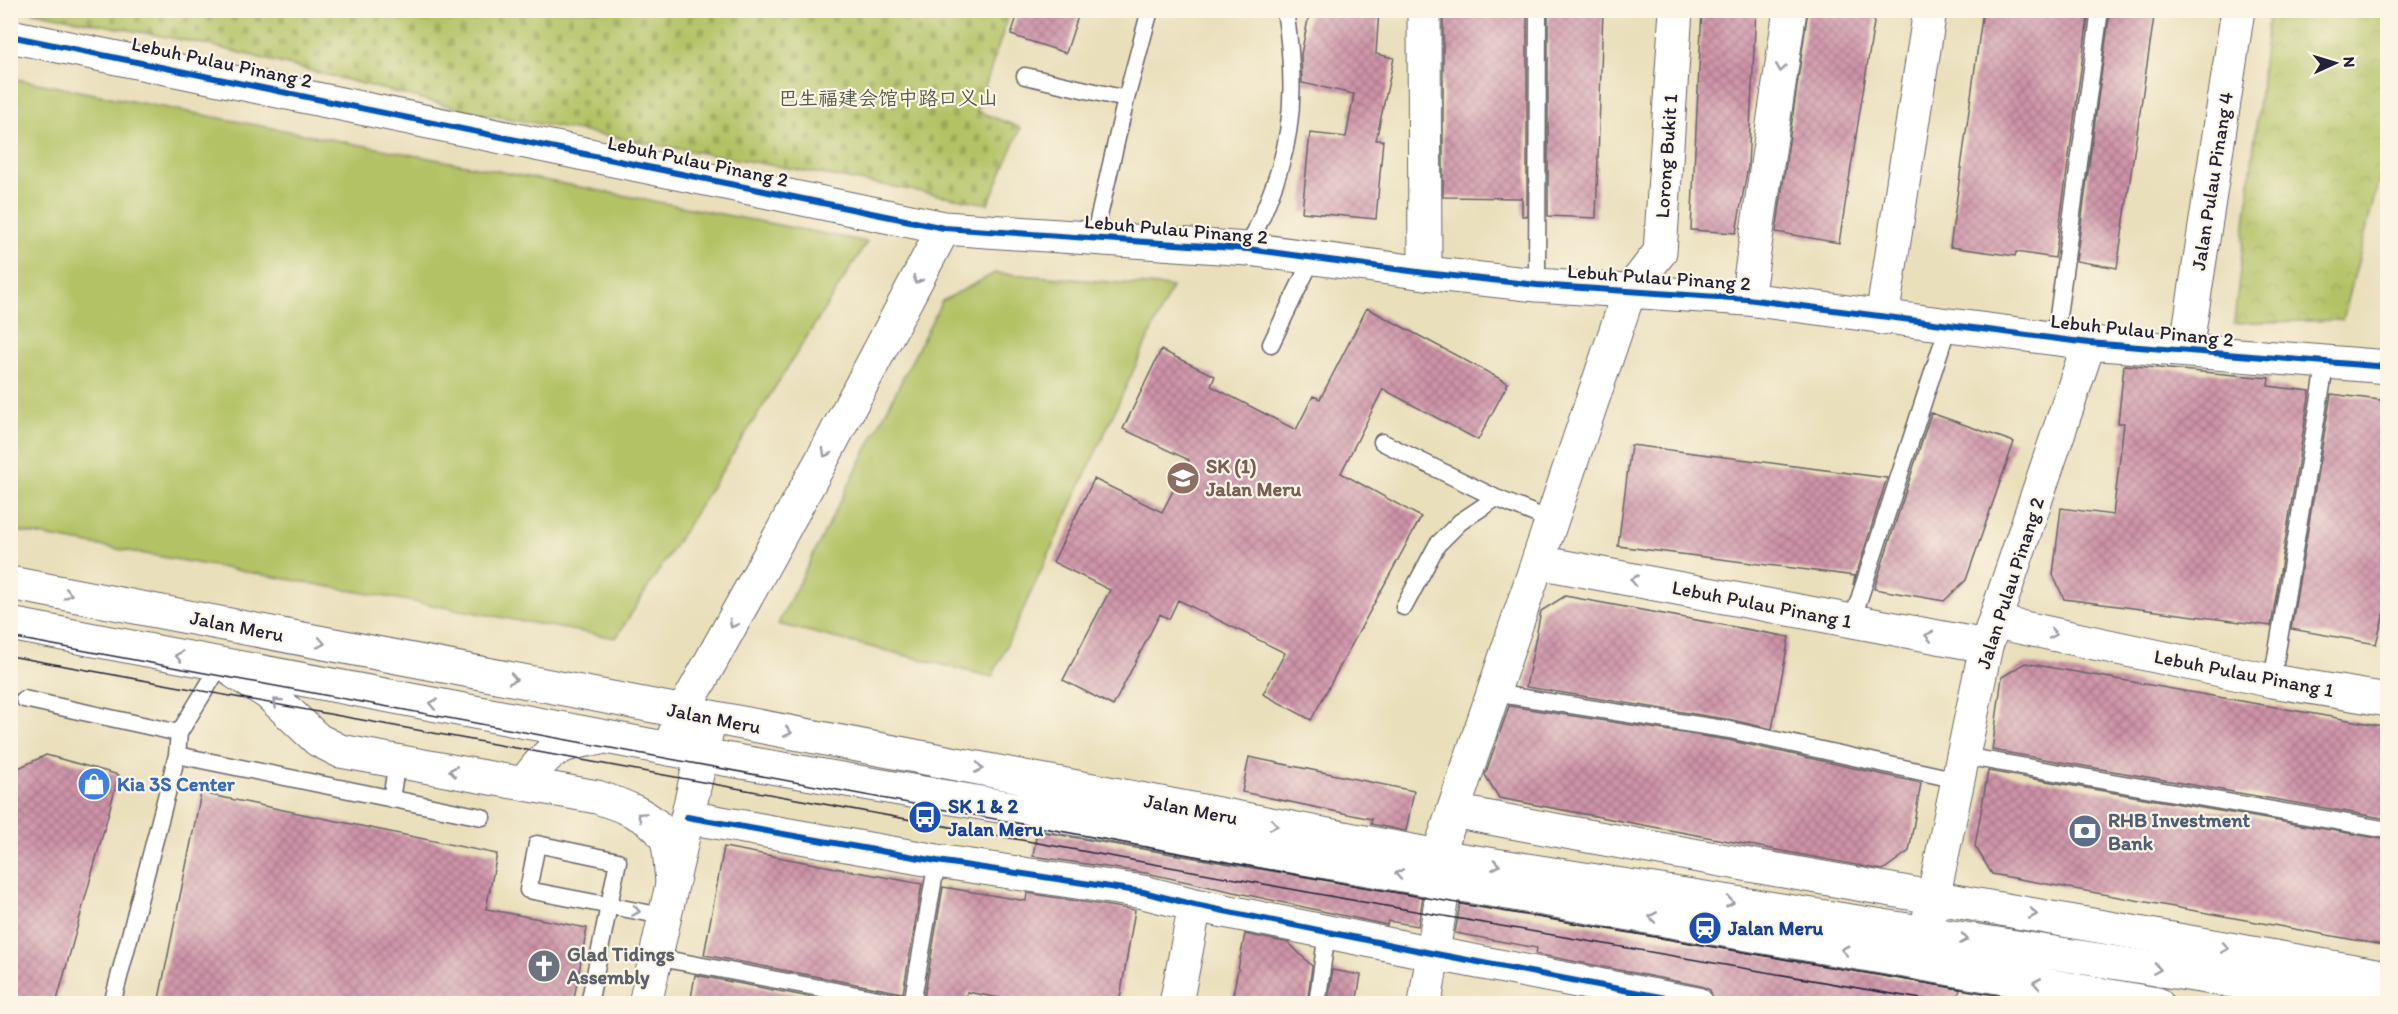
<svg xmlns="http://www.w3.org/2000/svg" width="2398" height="1014" viewBox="0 0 2398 1014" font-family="Itim,'LXGW WenKai TC',sans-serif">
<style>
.cemetery{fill:url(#cemetery-stones);stroke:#6a7250;stroke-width:1.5}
.park{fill:url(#park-crowns);stroke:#6a7250;stroke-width:1.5}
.pitch{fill:#b3c265;stroke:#6a7250;stroke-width:1.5}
.building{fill:url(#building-cross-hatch)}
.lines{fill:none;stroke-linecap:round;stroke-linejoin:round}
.service-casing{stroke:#686468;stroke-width:19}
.minor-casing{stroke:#686468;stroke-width:35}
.trunk-casing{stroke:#686468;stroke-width:35}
.service{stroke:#fff;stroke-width:16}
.minor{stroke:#fff;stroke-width:33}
.trunk{stroke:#fff;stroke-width:33}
.tram{stroke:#22223b;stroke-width:1.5}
.cycleway-casing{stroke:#fcf5e5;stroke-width:10}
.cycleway{stroke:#0057b8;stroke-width:6}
.oneway{stroke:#9c9ca7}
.labels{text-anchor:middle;stroke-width:4.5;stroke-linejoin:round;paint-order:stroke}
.street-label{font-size:20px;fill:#22223b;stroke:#fcf5e5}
.park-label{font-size:20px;fill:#555a4a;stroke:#fcf5e5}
.education-label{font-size:20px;font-weight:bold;fill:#785e54;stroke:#fcf5e5;text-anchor:start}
.shop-label{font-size:20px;font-weight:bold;fill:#366cbe;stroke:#fcf5e5;text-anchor:start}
.transit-label{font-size:20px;font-weight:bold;fill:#164399;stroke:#fcf5e5;text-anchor:start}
.service-label{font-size:20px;font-weight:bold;fill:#4e5e75;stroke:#fcf5e5;text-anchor:start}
.worship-label{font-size:20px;font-weight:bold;fill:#5b616d;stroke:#fcf5e5;text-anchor:start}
</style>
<defs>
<pattern id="cemetery-stones" width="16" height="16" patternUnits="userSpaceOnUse" patternTransform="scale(1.5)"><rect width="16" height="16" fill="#b3c265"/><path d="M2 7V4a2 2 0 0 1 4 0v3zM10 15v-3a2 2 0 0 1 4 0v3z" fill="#9aa659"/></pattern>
<pattern id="park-crowns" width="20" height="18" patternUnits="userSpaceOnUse" patternTransform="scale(1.5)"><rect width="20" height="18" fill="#b3c265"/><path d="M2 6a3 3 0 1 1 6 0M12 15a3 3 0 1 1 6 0" fill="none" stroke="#9aa659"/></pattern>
<pattern id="building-cross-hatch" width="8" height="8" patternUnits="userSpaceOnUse" patternTransform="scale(1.5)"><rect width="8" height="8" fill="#ce93a8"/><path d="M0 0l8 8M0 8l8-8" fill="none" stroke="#a7788a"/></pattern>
</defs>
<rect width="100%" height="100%" fill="#fcf5e5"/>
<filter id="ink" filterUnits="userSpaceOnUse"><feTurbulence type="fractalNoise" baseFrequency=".0167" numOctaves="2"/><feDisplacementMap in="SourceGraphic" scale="12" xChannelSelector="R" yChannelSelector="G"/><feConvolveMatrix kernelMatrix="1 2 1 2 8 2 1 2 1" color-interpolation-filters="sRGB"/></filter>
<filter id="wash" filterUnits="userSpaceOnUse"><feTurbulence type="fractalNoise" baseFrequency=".008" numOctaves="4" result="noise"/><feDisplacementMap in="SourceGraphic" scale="24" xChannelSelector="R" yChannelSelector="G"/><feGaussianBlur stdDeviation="1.35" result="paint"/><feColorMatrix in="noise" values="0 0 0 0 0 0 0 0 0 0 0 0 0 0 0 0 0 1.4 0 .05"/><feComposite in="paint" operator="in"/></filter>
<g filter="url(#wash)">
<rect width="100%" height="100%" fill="#eadfbb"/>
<path class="cemetery" d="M28 11H1010L977 111 1021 128 988 204 473 112 209 45Z"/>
<path class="park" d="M2269 11H2387V149L2343 320 2234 323Z"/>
<path class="pitch" d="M10 78H11L867 242 616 638 11 530Z
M995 273 1172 287 992 677 778 624 942 301Z"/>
<g id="blocks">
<path class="building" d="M1019 10H1080L1066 53 1011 35Z
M1310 10H1379L1376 54 1394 58 1376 140H1383L1376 219 1302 212 1310 133 1346 137 1354 94 1302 83 1301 54Z
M1443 10H1527V216H1522V198L1443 197Z
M1548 10H1603L1596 218 1548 216Z
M1702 10H1756L1748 166 1736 233 1691 230Z
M1808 10H1876L1839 243 1776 232Z
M1983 10H2089L2055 258 2016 252 2015 256 1950 247Z
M2110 10H2155L2117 268 2076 261Z
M1367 308 1508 383 1478 440 1383 389 1341 473 1421 517 1311 720 1263 694 1285 653 1178 600 1169 619 1160 614 1113 706 1063 680 1110 590 1053 562 1094 479 1162 512 1189 460 1123 429 1161 350 1215 376 1211 386 1296 430 1313 396 1320 399Z
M2124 365 2269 378 2268 386 2310 391 2271 626 2064 599 2053 575 2061 508 2113 515 2124 423H2118Z
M2331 394 2388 401V598L2376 644 2291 629Z
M1931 413 2014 442 1966 580 1944 601 1874 589Z
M1631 445 1887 478 1853 585 1855 576 1618 546Z
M1565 596 1789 637 1772 729 1732 720 1526 687 1541 611Z
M2025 663 2388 727V819L1992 750 2002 677Z
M1509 706 1728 740 1921 783 1909 851 1883 870 1499 798 1485 775Z
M46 755 119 775 56 1004H10V772Z
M1249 757 1414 791 1406 831 1371 824 1372 819 1242 792Z
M1988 771 2388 840V946L1992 874 1975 846Z
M201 793 497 854 486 909 587 928 573 1004H158Z
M1037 831 1423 897 1418 926 1388 921 1387 925 1146 873 1033 856Z
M724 847 922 884 903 993 704 955Z
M943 887 1026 901 1027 893 1135 910 1119 1004H1031L967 992 966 1004H923Z
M1460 904 1960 989 1957 1004H1715L1710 990 1701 986 1536 954 1537 948 1455 933Z
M1245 934 1289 943 1312 966 1307 1004H1231Z
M1332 970 1361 975 1356 1004H1328Z
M695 975 846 1004H690Z"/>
</g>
</g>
<g filter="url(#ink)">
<use href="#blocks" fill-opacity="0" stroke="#686468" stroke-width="1.5"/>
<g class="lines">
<g class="service-casing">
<path id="service" d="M1025 76 1126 99
M1094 238 1126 99 1150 10
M1248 249C1259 222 1272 195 1280 167 1296 116 1293 62 1285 10
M1537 285 1538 10
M2055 338 2100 10
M1271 344 1312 259
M1382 442 1496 498 1552 521
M1404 607 1437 545 1460 522 1496 498
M1852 621 1948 326
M2272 681 2326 361
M1493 693 1730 730 1958 780
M24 699 179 733
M177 755 482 817
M1963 756 2388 830
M391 799 397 762
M655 957 905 1004
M112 1004 177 755 179 733 221 664
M589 1004 618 861 537 844 528 890 663 916
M912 1004 937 861
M1317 1004 1327 932"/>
</g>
<g class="minor-casing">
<path id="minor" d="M1424 10 1425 273
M10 36 944 228 1248 249 1425 273 1537 285 1747 299 2089 343 2388 367
M1747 299 1790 10
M1882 318 1930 10
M2186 351 2238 10
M1538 562 1986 646
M1996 622 2272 681 2388 700
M669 749 683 712 825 454 944 228
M1453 811C1764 870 2076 921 2388 977
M687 817 937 861 1143 892 1195 905 1431 953 1697 1004
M1438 856 1629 292 1660 252 1676 10
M1929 918 1986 646 2089 343
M645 1004 710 717
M1176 1004 1195 905
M1425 1004 1444 882"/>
</g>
<g class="trunk-casing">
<path id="trunk" d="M10 583 1438 856 2378 1004
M10 624 701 755 2157 1004
M236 673 268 693 318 740 340 751 597 797C618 804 654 816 665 837 670 845 671 873 672 883
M524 784C546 753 557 742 597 739"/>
</g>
<use href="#service" class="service"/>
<use href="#minor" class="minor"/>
<use href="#trunk" class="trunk"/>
<path class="tram" d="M10 637 1352 885 2048 1004
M10 656 1346 899 1950 1004"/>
<g class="cycleway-casing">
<path id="cycleway" d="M10 36 944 228 1248 249 1425 273 1537 285 1747 299 2089 343 2388 367
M687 817 937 861 1143 892 1195 905 1431 953 1697 1004"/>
</g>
<use href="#cycleway" class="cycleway"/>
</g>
<defs><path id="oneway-chevron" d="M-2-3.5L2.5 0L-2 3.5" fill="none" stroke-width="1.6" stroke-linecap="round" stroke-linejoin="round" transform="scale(1.5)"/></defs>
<g class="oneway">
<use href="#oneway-chevron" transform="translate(1781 68) rotate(98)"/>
<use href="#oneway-chevron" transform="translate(917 280) rotate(118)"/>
<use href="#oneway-chevron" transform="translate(826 453) rotate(118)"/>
<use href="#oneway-chevron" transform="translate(1634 580) rotate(-169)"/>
<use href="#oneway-chevron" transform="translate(68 594) rotate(11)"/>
<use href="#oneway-chevron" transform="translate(733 624) rotate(119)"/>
<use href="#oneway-chevron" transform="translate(2053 634) rotate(12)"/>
<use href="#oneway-chevron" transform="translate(1929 636) rotate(-169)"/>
<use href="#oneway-chevron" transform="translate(321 643) rotate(11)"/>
<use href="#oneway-chevron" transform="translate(179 656) rotate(-169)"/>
<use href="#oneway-chevron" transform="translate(513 679) rotate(11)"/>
<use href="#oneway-chevron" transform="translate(277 702) rotate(-137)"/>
<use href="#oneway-chevron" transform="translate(433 704) rotate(-169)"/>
<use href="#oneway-chevron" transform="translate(788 732) rotate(11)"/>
<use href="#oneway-chevron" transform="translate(979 768) rotate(11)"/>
<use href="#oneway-chevron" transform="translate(453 771) rotate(-170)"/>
<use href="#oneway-chevron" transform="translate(641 816) rotate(-146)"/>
<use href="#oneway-chevron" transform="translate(1274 825) rotate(11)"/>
<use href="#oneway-chevron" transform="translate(1496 865) rotate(9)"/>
<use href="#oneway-chevron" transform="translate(1399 874) rotate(-170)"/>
<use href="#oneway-chevron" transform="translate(1730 902) rotate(9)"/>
<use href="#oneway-chevron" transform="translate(636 911) rotate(9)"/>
<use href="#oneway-chevron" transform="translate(2033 914) rotate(10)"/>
<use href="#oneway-chevron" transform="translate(1653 917) rotate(-170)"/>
<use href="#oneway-chevron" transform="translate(1964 939) rotate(9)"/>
<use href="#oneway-chevron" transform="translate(2225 948) rotate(10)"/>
<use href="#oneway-chevron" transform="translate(1845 950) rotate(-170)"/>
<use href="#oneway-chevron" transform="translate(2157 969) rotate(9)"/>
<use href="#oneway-chevron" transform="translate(2037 983) rotate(-170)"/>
</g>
</g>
<defs>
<g id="school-disc" transform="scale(1.725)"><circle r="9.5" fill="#8d6e63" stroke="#fcf5e5"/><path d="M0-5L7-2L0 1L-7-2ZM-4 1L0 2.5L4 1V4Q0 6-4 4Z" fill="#fff"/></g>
<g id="shop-disc" transform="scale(1.725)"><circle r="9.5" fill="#3f7fe0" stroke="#fcf5e5"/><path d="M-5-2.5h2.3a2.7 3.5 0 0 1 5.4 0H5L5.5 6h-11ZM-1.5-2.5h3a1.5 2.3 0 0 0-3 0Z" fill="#fff"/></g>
<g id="bus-disc" transform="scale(1.725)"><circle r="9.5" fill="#1a4fb4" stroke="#fcf5e5"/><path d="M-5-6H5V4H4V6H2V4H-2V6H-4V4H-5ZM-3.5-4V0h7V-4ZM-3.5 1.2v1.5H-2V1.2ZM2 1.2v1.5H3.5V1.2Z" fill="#fff"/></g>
<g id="bank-disc" transform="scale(1.725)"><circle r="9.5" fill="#5c6f8a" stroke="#fcf5e5"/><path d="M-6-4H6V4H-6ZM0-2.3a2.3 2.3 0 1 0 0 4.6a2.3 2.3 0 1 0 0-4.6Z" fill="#fff"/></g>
<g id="station-disc" transform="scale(1.725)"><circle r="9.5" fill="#1a4fb4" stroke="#fcf5e5"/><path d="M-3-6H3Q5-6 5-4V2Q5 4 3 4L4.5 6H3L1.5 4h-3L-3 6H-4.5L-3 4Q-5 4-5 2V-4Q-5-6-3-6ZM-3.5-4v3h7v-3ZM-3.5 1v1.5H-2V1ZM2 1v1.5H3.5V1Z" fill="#fff"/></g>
<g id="church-disc" transform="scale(1.725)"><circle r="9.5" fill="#6b7280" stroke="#fcf5e5"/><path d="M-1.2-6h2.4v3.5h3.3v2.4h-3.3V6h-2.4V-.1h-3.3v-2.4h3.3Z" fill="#fff"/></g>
</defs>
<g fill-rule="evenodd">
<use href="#school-disc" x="1183" y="478"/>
<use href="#shop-disc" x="94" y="784"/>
<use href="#bus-disc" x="925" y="817"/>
<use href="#bank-disc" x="2085" y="831"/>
<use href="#station-disc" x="1705" y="928"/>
<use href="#church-disc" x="544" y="966"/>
</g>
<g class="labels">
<g class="street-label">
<text transform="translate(222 62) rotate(12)" y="7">Lebuh Pulau Pinang 2</text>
<text transform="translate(1666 156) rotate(-86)" y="7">Lorong Bukit 1</text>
<text transform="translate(698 161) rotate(12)" y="7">Lebuh Pulau Pinang 2</text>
<text transform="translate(2212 181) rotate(-81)" y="7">Jalan Pulau Pinang 4</text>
<text transform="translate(1176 229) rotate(5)" y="7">Lebuh Pulau Pinang 2</text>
<text transform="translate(1659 277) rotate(4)" y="7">Lebuh Pulau Pinang 2</text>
<text transform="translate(2142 330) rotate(6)" y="7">Lebuh Pulau Pinang 2</text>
<text transform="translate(2010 583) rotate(-72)" y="7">Jalan Pulau Pinang 2</text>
<text transform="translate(1762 604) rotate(11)" y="7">Lebuh Pulau Pinang 1</text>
<text transform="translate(237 626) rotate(11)" y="7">Jalan Meru</text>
<text transform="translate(2244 673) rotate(11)" y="7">Lebuh Pulau Pinang 1</text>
<text transform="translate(714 718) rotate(11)" y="7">Jalan Meru</text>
<text transform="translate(1191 809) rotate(11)" y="7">Jalan Meru</text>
</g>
<g class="park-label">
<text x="888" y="105">巴生福建会馆中路口义山</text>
</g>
<g class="education-label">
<text x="1206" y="473">SK (1)<tspan x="1206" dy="23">Jalan Meru</tspan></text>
</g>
<g class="shop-label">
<text x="117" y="791">Kia 3S Center</text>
</g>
<g class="transit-label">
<text x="948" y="813">SK 1 &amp; 2<tspan x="948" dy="23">Jalan Meru</tspan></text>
<text x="1728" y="935">Jalan Meru</text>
</g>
<g class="service-label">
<text x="2108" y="827">RHB Investment<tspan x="2108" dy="23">Bank</tspan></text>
</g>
<g class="worship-label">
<text x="567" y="961">Glad Tidings<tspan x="567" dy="23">Assembly</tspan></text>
</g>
</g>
<rect width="2398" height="1014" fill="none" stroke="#fcf5e5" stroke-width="36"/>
<g transform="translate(2335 63) rotate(86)" stroke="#fcf5e5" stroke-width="4.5" paint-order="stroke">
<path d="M0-4.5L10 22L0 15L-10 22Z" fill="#22223b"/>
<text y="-9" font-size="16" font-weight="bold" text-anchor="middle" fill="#22223b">N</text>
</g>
</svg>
